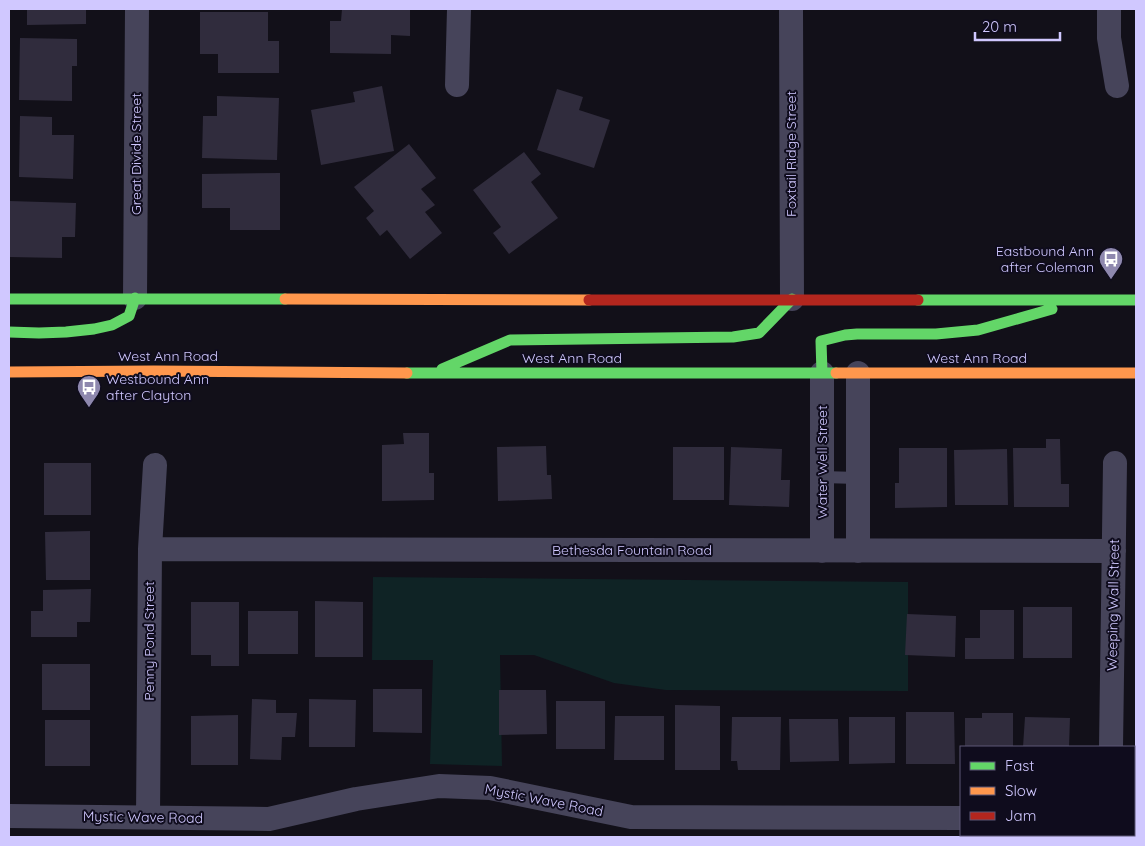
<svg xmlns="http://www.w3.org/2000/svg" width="1145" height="846" viewBox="0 0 1145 846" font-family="Quicksand,sans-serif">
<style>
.green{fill:#0f2325}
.building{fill:#302c3d}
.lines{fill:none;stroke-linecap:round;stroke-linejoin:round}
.lane{stroke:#46445a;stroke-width:12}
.street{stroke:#46445a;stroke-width:24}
.fast{stroke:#63d668;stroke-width:11}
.slow{stroke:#ff974d;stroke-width:11}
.jam{stroke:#b3261e;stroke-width:11}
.labels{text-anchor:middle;stroke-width:4;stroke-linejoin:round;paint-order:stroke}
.street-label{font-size:14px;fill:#d0c8ff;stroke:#0f0c1d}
.poi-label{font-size:14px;fill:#d0c8ff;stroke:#0f0c1d;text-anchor:end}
</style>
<rect width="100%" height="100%" fill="#121019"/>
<path class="green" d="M373 577 908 582V691L666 690 614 683 534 655H500L502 766 430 764 433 660H372Z"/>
<path class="building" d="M27 9H86V24L27 25Z
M342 9H410V36L391 35V54L330 53V21H341Z
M200 12H268V41H279V73H218V54H200Z
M20 38 77 39V66H72V101L19 100Z
M382 86 394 151 321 165 311 110 355 102 353 92Z
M557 89 583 97 579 110 610 120 594 168 537 150Z
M217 96 279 98 277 160 202 158 203 116H217Z
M20 116 52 117V135H74L73 179 19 177Z
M409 144 436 178 421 189 435 205 425 212 442 233 410 259 387 230 380 236 366 218 374 211 354 187Z
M524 152 541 174 531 182 558 218 509 254 493 233 501 227 473 190Z
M280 173V230H230V208H202V174Z
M9 201 76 203 75 237H62V258L9 257Z
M403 433H429V473H434V500L382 501V445L404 444Z
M1046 439H1060L1061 484H1069V507H1014L1013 448H1046Z
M546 446 547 475H551L552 499 498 501 497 447Z
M673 447H724V500H673Z
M731 447 782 449 781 480H790L789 507 729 505Z
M899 448H947V507L895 508V483H899Z
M1007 449 1008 505H955L954 450Z
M44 463H91V515H44Z
M90 531V580H46L45 532Z
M91 589 90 622H77V637H31V611H43V590Z
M315 601 363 602V657H315Z
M191 602H239V666H211V655H191Z
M1023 607H1072V658H1023Z
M980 610H1014V659H965V638H980Z
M248 611H298V654H248Z
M907 614 956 616 955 657 905 655Z
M42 664H90V710H42Z
M373 689H422V733L373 732Z
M499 690H546L547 734 499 735Z
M252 699 276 700V713H297L295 737H282L281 760 250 759Z
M309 699 356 700 355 747H309Z
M556 701H605V749H556Z
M675 705 720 706V770H675Z
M906 712H954L955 764H906Z
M982 713H1013V747H965V718H982Z
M238 715V765H191V716Z
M615 716H664V760H614Z
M732 717H781L780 770H738L737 761H731Z
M849 717H895V763L849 764Z
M1025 717 1070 718 1069 747H1023Z
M789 719H838L839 761 790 762Z
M45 720H90V766H45Z"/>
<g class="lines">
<path class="lane" d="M822 477 858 478"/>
<path class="street" d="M791 9 792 299
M1109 9V38L1117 86
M457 85 459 9
M135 298 137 9
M822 373V551
M858 373V551
M150 549 1114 551
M1111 747 1115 463
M9 816 269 819 356 799 439 786 490 788 631 817 961 818
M148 817 150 549 155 465
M1109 837V835"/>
<path class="fast" d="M9 299H285
M918 300H1136
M9 332 39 333 66 332 94 329 112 325 129 316 135 298
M442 369 510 340 733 337 759 333 792 299
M407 373H836
M822 373 821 341 845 335 857 334H936L978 330 1052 309"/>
<path class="slow" d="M285 299 589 300
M9 372 154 371 407 373
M836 373H1136"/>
<path class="jam" d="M589 300H918"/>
</g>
<defs>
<g id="bus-pin" transform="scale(1.25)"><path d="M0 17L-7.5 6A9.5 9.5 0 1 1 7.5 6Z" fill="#8e88ae" stroke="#0f0c1d"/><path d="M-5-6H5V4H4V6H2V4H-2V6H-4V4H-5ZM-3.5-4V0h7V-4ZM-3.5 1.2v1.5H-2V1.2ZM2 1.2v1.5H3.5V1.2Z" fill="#fff"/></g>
</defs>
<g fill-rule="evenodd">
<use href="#bus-pin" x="1111" y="259"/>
<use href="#bus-pin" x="89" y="387"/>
</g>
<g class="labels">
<g class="street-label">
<text transform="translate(136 154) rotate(-90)" y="5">Great Divide Street</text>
<text transform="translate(791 154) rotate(-90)" y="5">Foxtail Ridge Street</text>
<text x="168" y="361">West Ann Road</text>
<text x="572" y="363">West Ann Road</text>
<text x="977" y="363">West Ann Road</text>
<text transform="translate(822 462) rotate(-90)" y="5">Water Well Street</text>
<text x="632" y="555">Bethesda Fountain Road</text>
<text transform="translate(1113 605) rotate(-89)" y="5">Weeping Wall Street</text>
<text transform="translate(149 641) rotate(-90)" y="5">Penny Pond Street</text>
<text transform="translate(544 800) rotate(11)" y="5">Mystic Wave Road</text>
<text transform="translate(143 817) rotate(1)" y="5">Mystic Wave Road</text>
</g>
<g class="poi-label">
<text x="1094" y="256">Eastbound Ann<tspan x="1094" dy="16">after Coleman</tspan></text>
<text x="106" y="384" text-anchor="start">Westbound Ann<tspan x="106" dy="16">after Clayton</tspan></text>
</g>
</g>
<rect width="1145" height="846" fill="none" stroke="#d0c8ff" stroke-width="20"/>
<rect x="960" y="746" width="175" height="90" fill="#0f0c1d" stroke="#5c5777"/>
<rect x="970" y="762" width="25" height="8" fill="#63d668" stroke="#5c5777"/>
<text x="1005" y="771" font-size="15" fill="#d0c8ff">Fast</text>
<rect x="970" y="787" width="25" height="8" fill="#ff974d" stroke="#5c5777"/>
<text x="1005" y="796" font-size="15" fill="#d0c8ff">Slow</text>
<rect x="970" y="812" width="25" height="8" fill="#b3261e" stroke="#5c5777"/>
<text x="1005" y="821" font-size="15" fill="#d0c8ff">Jam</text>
<path d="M975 32v8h85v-8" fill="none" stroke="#d0c8ff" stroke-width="2.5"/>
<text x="982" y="32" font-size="15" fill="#d0c8ff" stroke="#0f0c1d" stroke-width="4" paint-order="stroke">20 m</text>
</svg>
